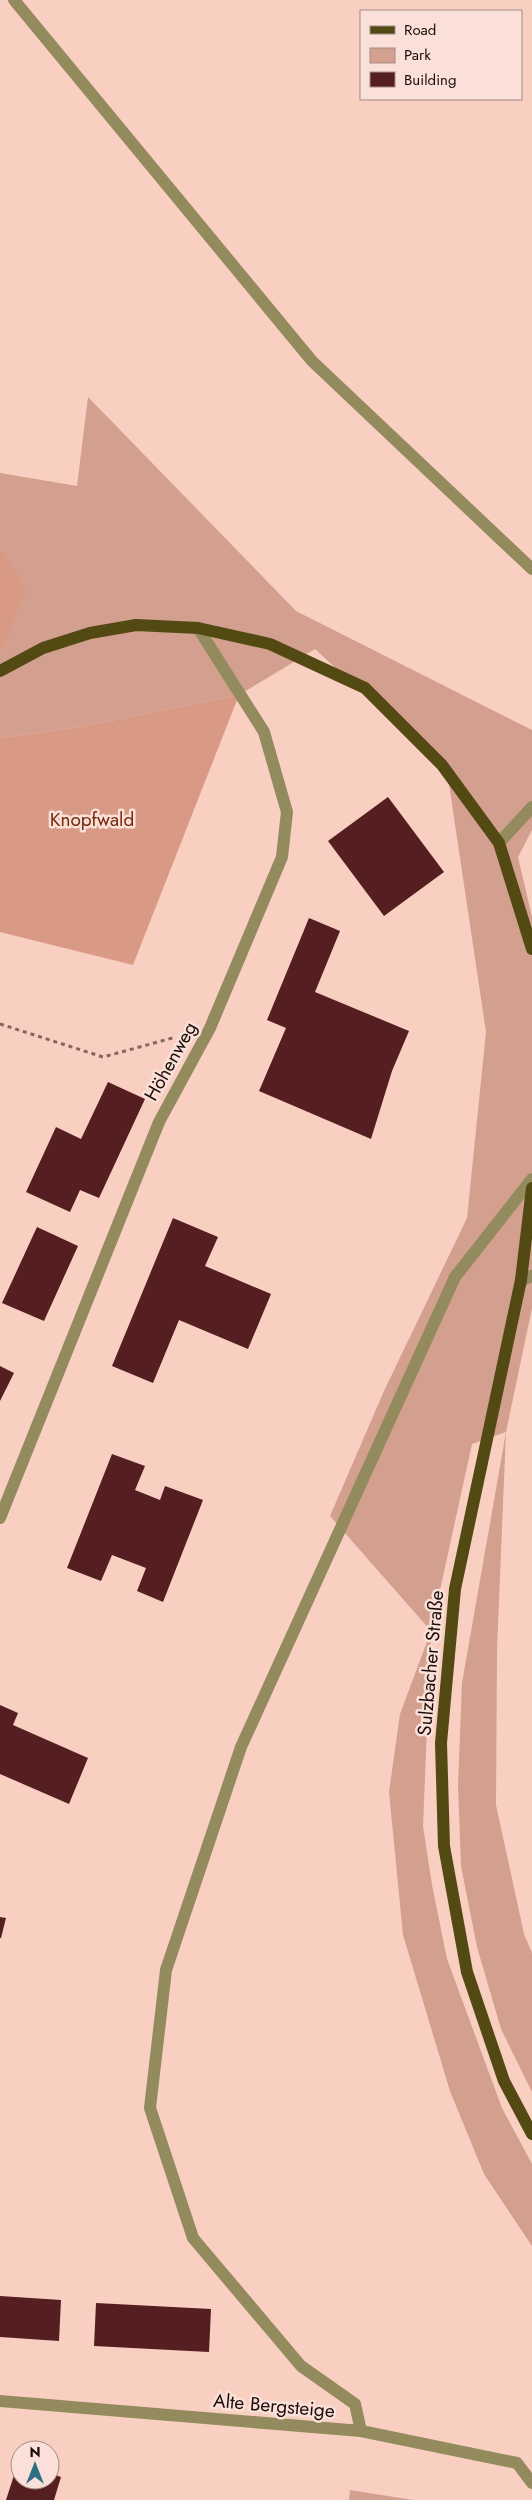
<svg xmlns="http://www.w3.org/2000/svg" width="532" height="2500" viewBox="0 0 532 2500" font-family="Jost,sans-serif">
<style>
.green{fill:#d39f8e}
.forest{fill:#d99a85}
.building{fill:#551e21}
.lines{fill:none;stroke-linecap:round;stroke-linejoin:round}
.path{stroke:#82675e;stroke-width:3;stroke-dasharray:4 4;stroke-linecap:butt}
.minor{stroke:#938b5d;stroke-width:12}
.major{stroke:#534913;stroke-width:12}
.labels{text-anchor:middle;stroke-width:5;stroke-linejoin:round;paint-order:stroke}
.park-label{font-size:19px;fill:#73290c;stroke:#fae0d8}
.street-label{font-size:19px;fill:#1a0c08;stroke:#fae0d8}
</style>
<rect width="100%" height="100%" fill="#f9cfc1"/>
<path class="green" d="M88 397 296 611 532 730V830L518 857 532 917V1308L506 1432 497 1649 496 1805 524 1934 532 1953V2092L501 2029 477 1947 461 1866 458 1785 462 1683 506 1432 472 1444 431 1631 423 1826 432 1885 447 1959 502 2108 532 2164V2246L484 2174 450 2091 403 1935 389 1792 400 1714 431 1631 330 1516 384 1391 467 1218 486 1032 447 771 315 649 239 695 86 726 0 738V650L3 649 25 589 0 545V473L77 486Z
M350 2490 413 2500H349Z"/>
<path class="forest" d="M0 545 26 589 3 649 0 650Z
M239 695 133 965 0 932V738L86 726Z"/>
<path class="building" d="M388 797 444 872 384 916 328 841Z
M309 918 340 931 315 992 409 1031 392 1071 371 1139 259 1091 286 1028 267 1020Z
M108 1082 145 1099 99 1198 80 1190 70 1212 26 1192 56 1127 81 1139Z
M173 1218 218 1237 205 1266 271 1294 248 1349 179 1320 153 1383 112 1366Z
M37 1227 78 1246 44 1321 2 1303Z
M0 1366 14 1373 0 1401Z
M112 1454 145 1466 135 1490 160 1500 165 1486 203 1500 163 1602 137 1591 146 1568 112 1555 101 1581 67 1568Z
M0 1705 18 1713 13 1725 88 1758 69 1804 0 1774Z
M0 1917 6 1918 1 1938H0Z
M0 2296 61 2300 59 2341 0 2337Z
M96 2303 211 2309 209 2352 94 2346Z
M18 2463 20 2464V2480H50V2473L61 2477 54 2500H6Z"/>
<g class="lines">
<path class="path" d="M0 1024 103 1057 176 1037"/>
<path class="minor" d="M14 0 312 361 532 569
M499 843 532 807
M521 1280 532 1276
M0 1518 159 1122 210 1028 282 857 287 812 264 732 198 628
M0 2401 361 2431 517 2463 532 2483
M361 2431 355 2404 301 2366 193 2238 150 2108 166 1970 241 1747 455 1277 532 1179"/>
<path class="major" d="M0 671 43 648 90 633 136 625 198 628 270 644 365 688 442 765 499 843 532 949
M532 1188 521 1280 455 1589 441 1743 444 1846 467 1972 504 2081 532 2134"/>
</g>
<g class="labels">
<g class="park-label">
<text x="92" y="826">Knopfwald</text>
</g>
<g class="street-label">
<text transform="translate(170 1061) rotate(-61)" y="7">Höhenweg</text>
<text transform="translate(430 1663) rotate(-85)" y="7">Sulzbacher Straße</text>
<text transform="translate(274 2405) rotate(5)" y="7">Alte Bergsteige</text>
</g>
</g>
<rect x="360" y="10" width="162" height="90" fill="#fae0d8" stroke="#a08b85"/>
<rect x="370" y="26" width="25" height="8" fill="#534913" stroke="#a08b85"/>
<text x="404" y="35" font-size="15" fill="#1a0c08">Road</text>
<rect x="370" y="48" width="25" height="15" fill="#d39f8e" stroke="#a08b85"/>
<text x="404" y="60" font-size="15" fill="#1a0c08">Park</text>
<rect x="370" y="72" width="25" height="15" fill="#551e21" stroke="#a08b85"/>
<text x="404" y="85" font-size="15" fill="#1a0c08">Building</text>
<g transform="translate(35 2465)"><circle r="24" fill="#fae0d8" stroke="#a08b85"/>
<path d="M0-4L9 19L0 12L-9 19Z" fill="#2e7083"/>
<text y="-8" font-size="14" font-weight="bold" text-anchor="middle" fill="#1a0c08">N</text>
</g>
</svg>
